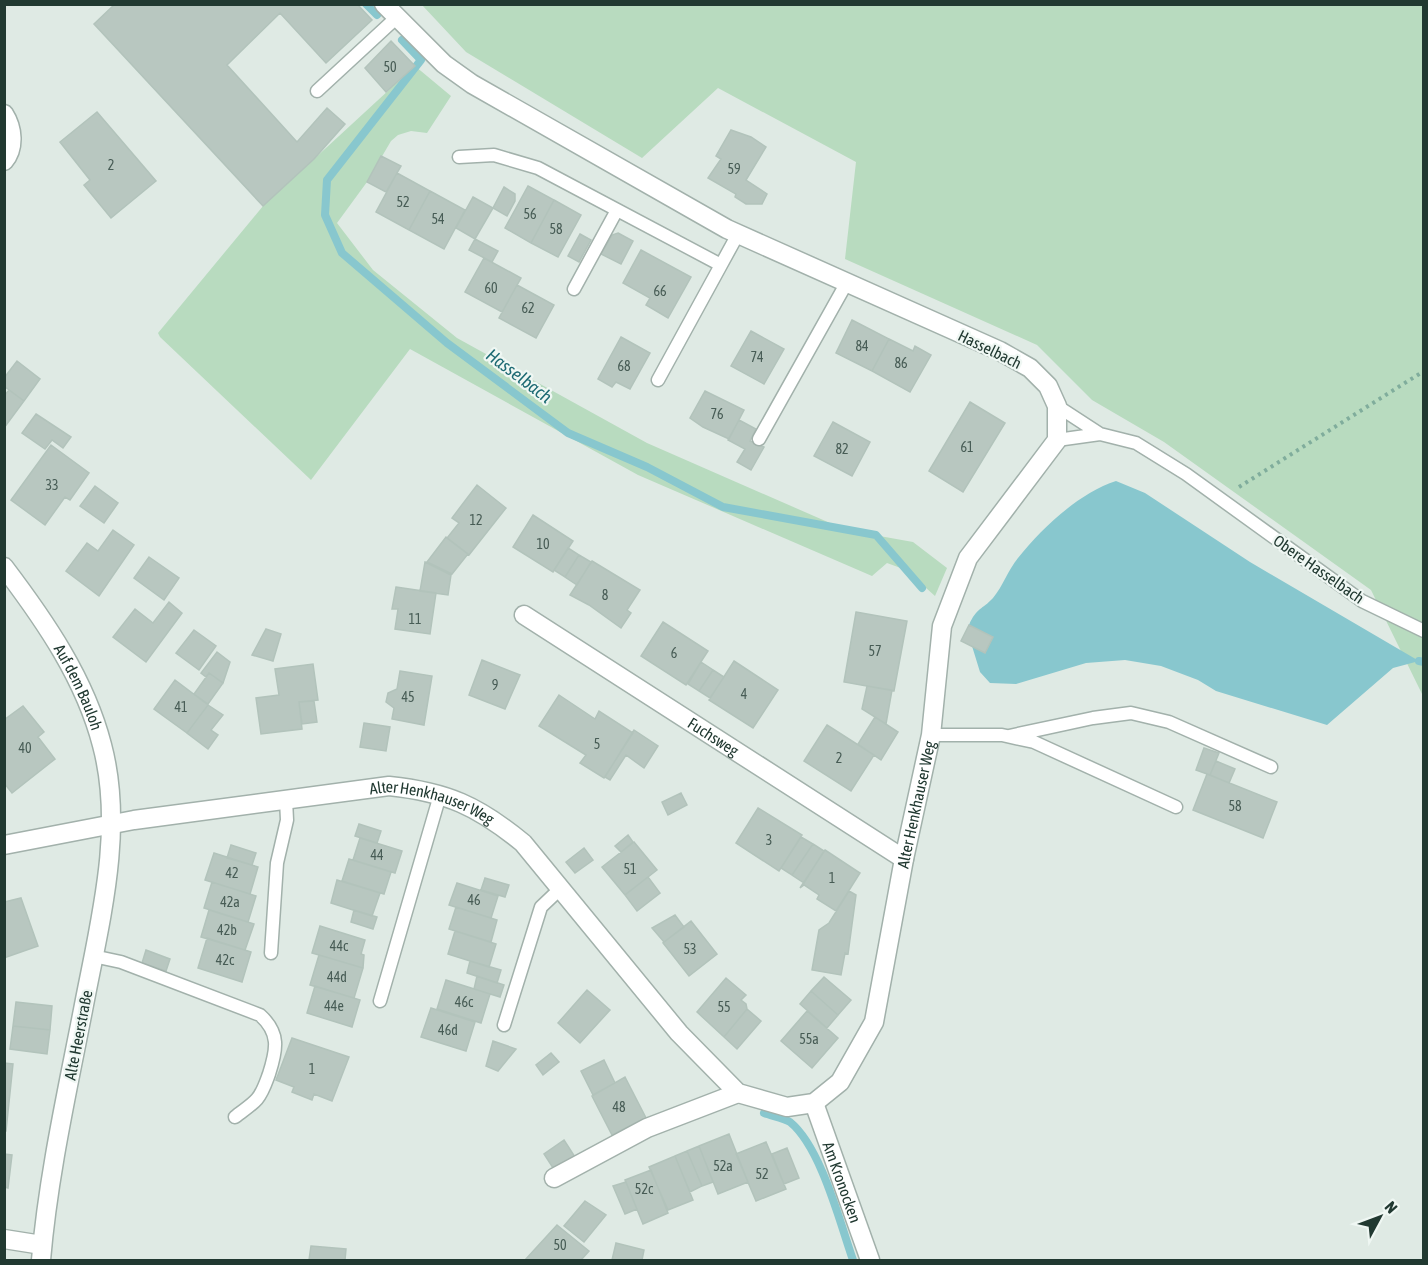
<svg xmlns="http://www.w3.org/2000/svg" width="1428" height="1265" viewBox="0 0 1428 1265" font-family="'Asap Condensed',sans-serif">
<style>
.green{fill:#b8dbbf}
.water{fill:#88c7ce}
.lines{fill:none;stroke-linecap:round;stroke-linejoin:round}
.stream{stroke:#88c7ce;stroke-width:8}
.building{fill:#b8c7c0;stroke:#b2c3bb;stroke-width:1.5}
.lane-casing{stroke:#a2b1ab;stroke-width:15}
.street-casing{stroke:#a2b1ab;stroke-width:21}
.path{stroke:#80ad9c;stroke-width:4;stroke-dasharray:3 4.5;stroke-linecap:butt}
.lane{stroke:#fff;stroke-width:12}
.street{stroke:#fff;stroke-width:18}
.labels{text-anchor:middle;stroke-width:4.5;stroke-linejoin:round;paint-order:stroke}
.number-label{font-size:14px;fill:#475c55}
.street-label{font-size:16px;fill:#213931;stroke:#eff7f3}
.water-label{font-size:18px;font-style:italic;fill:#1d6a73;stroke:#eff7f3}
</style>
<rect width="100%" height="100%" fill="#dfeae4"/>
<path class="green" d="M422 5H1423V696L1371 590 1164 442 1092 400 1037 345 845 259 856 162 718 88 642 158 466 52Z
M415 66 451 96 427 133 411 131 398 135 391 141 367 182 337 223 373 270 457 338 647 443 846 530 913 542 947 568 935 596 906 570 887 563 872 576 638 475 410 349 311 480 160 337 158 333 263 206Z"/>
<path class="water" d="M1116 481 1145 493 1250 562 1419 661 1393 668 1327 725 1216 691 1198 680 1161 666 1125 660 1086 663 1016 684 990 683 980 672 972 646 992 637 969 625C977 607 982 610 993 598 1003 586 1008 570 1018 558 1042 528 1079 493 1116 481Z"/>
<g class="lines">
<path class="stream" d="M366 4 377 15
M402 40 421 60 327 180 325 215 342 253 447 343 568 433 647 467 723 507 876 535 922 588
M1419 661 1424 662
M764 1113C772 1116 784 1118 790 1122 821 1147 840 1223 853 1260"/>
</g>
<path class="building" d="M115 4H357L372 20 326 63 280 13 227 65 297 142 327 108 345 124 314 159 263 206 94 24Z
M391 41 415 66 386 92 365 68Z
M97 112 156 181 111 218 84 185 90 180 60 142Z
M731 130 751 137 766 147 746 180 767 194 762 204H746L735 197 736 194 708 178 721 159 716 156Z
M381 156 401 166 386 192 367 182Z
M397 173 430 191 409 230 376 212Z
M528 186 554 200 531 243 505 228Z
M504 187 515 194V201L507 216 493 208Z
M430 191 465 210 444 249 409 230Z
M473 197 493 208 475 239 456 228Z
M554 200 581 215 558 257 531 243Z
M618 233 633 241 621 264 601 254 612 235Z
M580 234 591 240 579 262 568 256Z
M475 239 498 251 492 262 469 250Z
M641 250 691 277 668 318 646 305 650 298 623 283Z
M484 258 521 278 502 312 465 292Z
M517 285 554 305 536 338 499 318Z
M852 320 889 339 872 371 836 353Z
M751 331 784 349 764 384 731 366Z
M621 337 650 353 630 389 616 382 612 387 598 379Z
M889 339 913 351 915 346 931 355 910 392 872 371Z
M17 361 40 379 24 401 4 386V378Z
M9 390 24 401 4 428V396Z
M705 391 744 410 729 439 703 427 690 418Z
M970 402 1005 423 963 492 929 471Z
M36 414 71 437 63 448 52 440 45 449 22 433Z
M739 420 756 429 750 441 764 447 751 470 737 462 745 449 728 440Z
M833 422 870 442 852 476 814 456Z
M51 445 89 473 70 500 65 497 45 525 11 500Z
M477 485 506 508 469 555 447 538 459 523 452 518Z
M95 486 118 503 104 523 80 506Z
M533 515 573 541 553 572 513 547Z
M113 530 134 545 99 596 66 571 87 543 98 551Z
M446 537 468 554 452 574 427 562Z
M568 548 579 555 565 577 554 570Z
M579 555 591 562 577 585 565 577Z
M149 557 179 578 164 600 134 578Z
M592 561 640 590 627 610 631 613 621 628 589 605 570 595Z
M425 562 451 575 448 595 420 591Z
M396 587 436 593 430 634 395 629 398 609H392Z
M169 602 182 613 146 662 113 637 135 609 153 623Z
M856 612 907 621 894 691 844 682Z
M663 622 708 651 686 685 641 656Z
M969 625 993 637 985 653 961 641Z
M266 629 281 634 273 661 252 655Z
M194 630 216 646 199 670 176 653Z
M217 652 230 662 223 683 209 673 206 677 201 673Z
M482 660 520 675 505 709 469 695Z
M734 661 778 690 753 728 709 700Z
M701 662 713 670 699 691 688 684Z
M313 664 318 700 299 702 302 729 261 734 256 698 279 695 275 669Z
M713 670 724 677 710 698 699 691Z
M400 671 432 676 424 725 392 719 394 708 386 702 388 693 397 689Z
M209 673 223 683 208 704 194 694Z
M175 680 208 705 187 733 154 709Z
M867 686 892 690 886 724 862 709Z
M559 695 595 719 599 711 633 733 604 778 580 763 586 755 539 726Z
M314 701 317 722 302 724 299 702Z
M208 705 223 715 211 730 218 735 208 749 187 733Z
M23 706 44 732 38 737 55 759 12 793 4 783V720Z
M875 717 898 732 881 760 858 744Z
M364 723 390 727 386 751 360 747Z
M827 725 874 755 851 791 804 761Z
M634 730 658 746 644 768 626 755 610 780 605 777Z
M1204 748 1219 753 1210 775 1196 770Z
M1216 761 1235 769 1229 783 1210 775Z
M1207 774 1277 802 1263 838 1193 810Z
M681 793 687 805 668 815 662 802Z
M758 808 802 835 779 871 736 843Z
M359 824 381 831 377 843 355 836Z
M628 835 633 842 621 852 615 846Z
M801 837 813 844 792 875 781 868Z
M360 838 402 851 395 873 353 860Z
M634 842 657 870 625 895 602 867Z
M813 844 824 851 804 883 792 875Z
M231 845 256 853 252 865 227 858Z
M584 848 593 860 575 873 566 862Z
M825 850 860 873 836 911 817 899 819 895 804 885 800 888Z
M214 853 258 867 250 894 205 880Z
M349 859 391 872 384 894 342 881Z
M648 877 660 893 637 911 625 895Z
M485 878 509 885 505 897 481 890Z
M337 880 380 893 372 916 331 903Z
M212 882 256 896 248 922 204 908Z
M457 883 498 896 491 918 449 905Z
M849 891 856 895 848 954 845 953 841 975 812 970 819 930 829 923Z
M21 898 38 946 4 958V902Z
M456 907 497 920 491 942 449 929Z
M209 910 254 924 245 950 201 937Z
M354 910 377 917 373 929 351 922Z
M675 915 684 927 664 942 652 928Z
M691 921 717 954 689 976 663 943Z
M320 926 365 940 361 954 364 955 363 968 312 953Z
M455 931 496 944 489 967 448 954Z
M207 938 251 952 242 982 198 968Z
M146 950 170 959 166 971 142 963Z
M319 955 363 968 354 998 310 985Z
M470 961 501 970 497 983 467 973Z
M477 976 504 985 500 997 474 989Z
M824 977 851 1000 838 1015 811 991Z
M726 978 746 995 741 1000 746 1004 747 1009 724 1037 697 1012Z
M446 980 490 994 481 1023 437 1009Z
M315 986 360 1000 352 1027 307 1013Z
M587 990 610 1010 580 1043 558 1023Z
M811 991 838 1015 827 1028 800 1004Z
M16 1002 52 1006 50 1030 13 1026Z
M431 1008 475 1022 466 1051 421 1037Z
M747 1009 761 1021 737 1049 724 1037Z
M807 1011 838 1038 812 1068 781 1041Z
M13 1026 50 1030 47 1054 10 1049Z
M292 1038 349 1057 332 1101 314 1094 312 1100 292 1092 294 1087 276 1080Z
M493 1041 516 1049 498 1071 486 1066Z
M551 1053 559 1062 543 1075 536 1065Z
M604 1060 615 1083 593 1095 581 1071Z
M4 1063 13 1064 6 1131H4Z
M625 1077 646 1118 612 1135 592 1096Z
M729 1134 748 1182 718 1194 699 1146Z
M564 1140 575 1157 555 1171 544 1154Z
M766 1142 786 1189 756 1201 736 1154Z
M699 1146 713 1182 702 1186 687 1151Z
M787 1148 799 1178 784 1184 772 1154Z
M687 1151 702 1186 690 1192 675 1156Z
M4 1154 12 1155 8 1188 4 1187Z
M675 1156 693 1200 668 1210 649 1167Z
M651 1170 668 1213 643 1224 625 1180Z
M626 1182 637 1209 625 1214 613 1186Z
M585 1201 606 1215 584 1242 564 1226Z
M557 1225 589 1251 581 1260H525Z
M616 1243 644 1250 642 1260H612Z
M311 1246 346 1249 345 1260H309Z"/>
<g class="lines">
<g class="lane-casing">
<path id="lane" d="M317 91 396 18
M459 157 494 155 538 168 721 265 658 380
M721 265 738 234
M574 289 617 210
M1057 406 1100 434 1136 443 1186 474 1362 601 1424 631
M759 439 846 284
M1057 440 1100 434
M931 735H1002L1034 742 1176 807
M1009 736 1093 718 1131 713 1169 722 1271 767
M271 953 277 863 287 820 286 800
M93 956 121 962 260 1015C280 1033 277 1049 269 1074 266 1082 263 1092 257 1099 251 1106 242 1111 235 1117
M380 1001 440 795
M504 1025 541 907 561 888"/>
</g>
<g class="street-casing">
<g id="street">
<path d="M4 114C13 128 15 148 4 161"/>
<path id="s1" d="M4 567C45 621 85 679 102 745 125 831 99 925 83 1010 67 1092 48 1177 41 1260"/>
<path id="s2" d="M524 615 904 859"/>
<path id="s3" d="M4 845 134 820 389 786C447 792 478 806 523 843L679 1033 738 1093 787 1107 814 1103 840 1082 874 1022 904 859 931 735 942 626 968 558 1057 440V406L1048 386 1030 368 1000 351 727 229 472 84 444 64 384 4"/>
<path id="s4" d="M814 1103 870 1260"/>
<path d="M554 1178 647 1128 738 1093"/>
<path d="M4 1239 42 1245"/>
</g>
</g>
<path class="path" d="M1239 487 1424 371"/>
<use href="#lane" class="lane"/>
<use href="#street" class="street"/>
</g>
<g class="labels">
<g class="number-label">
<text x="390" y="72">50</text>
<text x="111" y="170">2</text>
<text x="734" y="174">59</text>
<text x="403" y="207">52</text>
<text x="530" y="219">56</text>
<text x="438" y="224">54</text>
<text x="556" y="234">58</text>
<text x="491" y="293">60</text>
<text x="660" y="296">66</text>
<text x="528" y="313">62</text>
<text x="862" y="351">84</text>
<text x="757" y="362">74</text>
<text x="901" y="368">86</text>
<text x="624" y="371">68</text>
<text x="717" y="419">76</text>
<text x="967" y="452">61</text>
<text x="842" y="454">82</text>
<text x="52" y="490">33</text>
<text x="476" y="525">12</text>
<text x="543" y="549">10</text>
<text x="605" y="600">8</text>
<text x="415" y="624">11</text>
<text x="875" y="656">57</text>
<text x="674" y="658">6</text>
<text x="495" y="690">9</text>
<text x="744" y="699">4</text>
<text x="408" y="702">45</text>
<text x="181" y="712">41</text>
<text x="597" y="749">5</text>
<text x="25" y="753">40</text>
<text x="839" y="763">2</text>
<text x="1235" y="811">58</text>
<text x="769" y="845">3</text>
<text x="377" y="860">44</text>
<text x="630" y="874">51</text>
<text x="232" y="878">42</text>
<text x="832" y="883">1</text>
<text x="474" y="905">46</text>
<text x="230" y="907">42a</text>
<text x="227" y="935">42b</text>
<text x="339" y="951">44c</text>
<text x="690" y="954">53</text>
<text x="225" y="965">42c</text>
<text x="337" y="982">44d</text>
<text x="464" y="1007">46c</text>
<text x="334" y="1011">44e</text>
<text x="724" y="1012">55</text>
<text x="448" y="1035">46d</text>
<text x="809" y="1044">55a</text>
<text x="312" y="1074">1</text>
<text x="619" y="1112">48</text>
<text x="723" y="1171">52a</text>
<text x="762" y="1179">52</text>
<text x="644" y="1194">52c</text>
<text x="560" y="1250">50</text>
</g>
<g class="street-label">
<text transform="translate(990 349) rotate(26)" y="6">Hasselbach</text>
<text transform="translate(1319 569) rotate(35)" y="6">Obere Hasselbach</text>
<text dy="6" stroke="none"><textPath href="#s1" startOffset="142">Auf dem Bauloh</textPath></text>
<text dy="6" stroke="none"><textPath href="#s2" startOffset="225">Fuchsweg</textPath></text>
<text dy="6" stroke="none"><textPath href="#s3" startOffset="1270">Alter Henkhauser Weg</textPath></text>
<text dy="6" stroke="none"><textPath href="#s3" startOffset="435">Alter Henkhauser Weg</textPath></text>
<text transform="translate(78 1035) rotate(-79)" y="6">Alte Heerstraße</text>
<text dy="6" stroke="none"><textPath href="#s4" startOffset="84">Am Kronocken</textPath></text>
</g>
<g class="water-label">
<text transform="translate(519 376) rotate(37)" y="6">Hasselbach</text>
</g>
</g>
<rect width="1428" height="1265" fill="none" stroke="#213931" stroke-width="12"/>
<g transform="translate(1380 1217) rotate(49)" stroke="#eff7f3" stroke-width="4.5" paint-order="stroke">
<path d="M0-4.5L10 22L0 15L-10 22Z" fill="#213931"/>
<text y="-9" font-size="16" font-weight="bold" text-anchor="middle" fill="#213931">N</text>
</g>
</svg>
